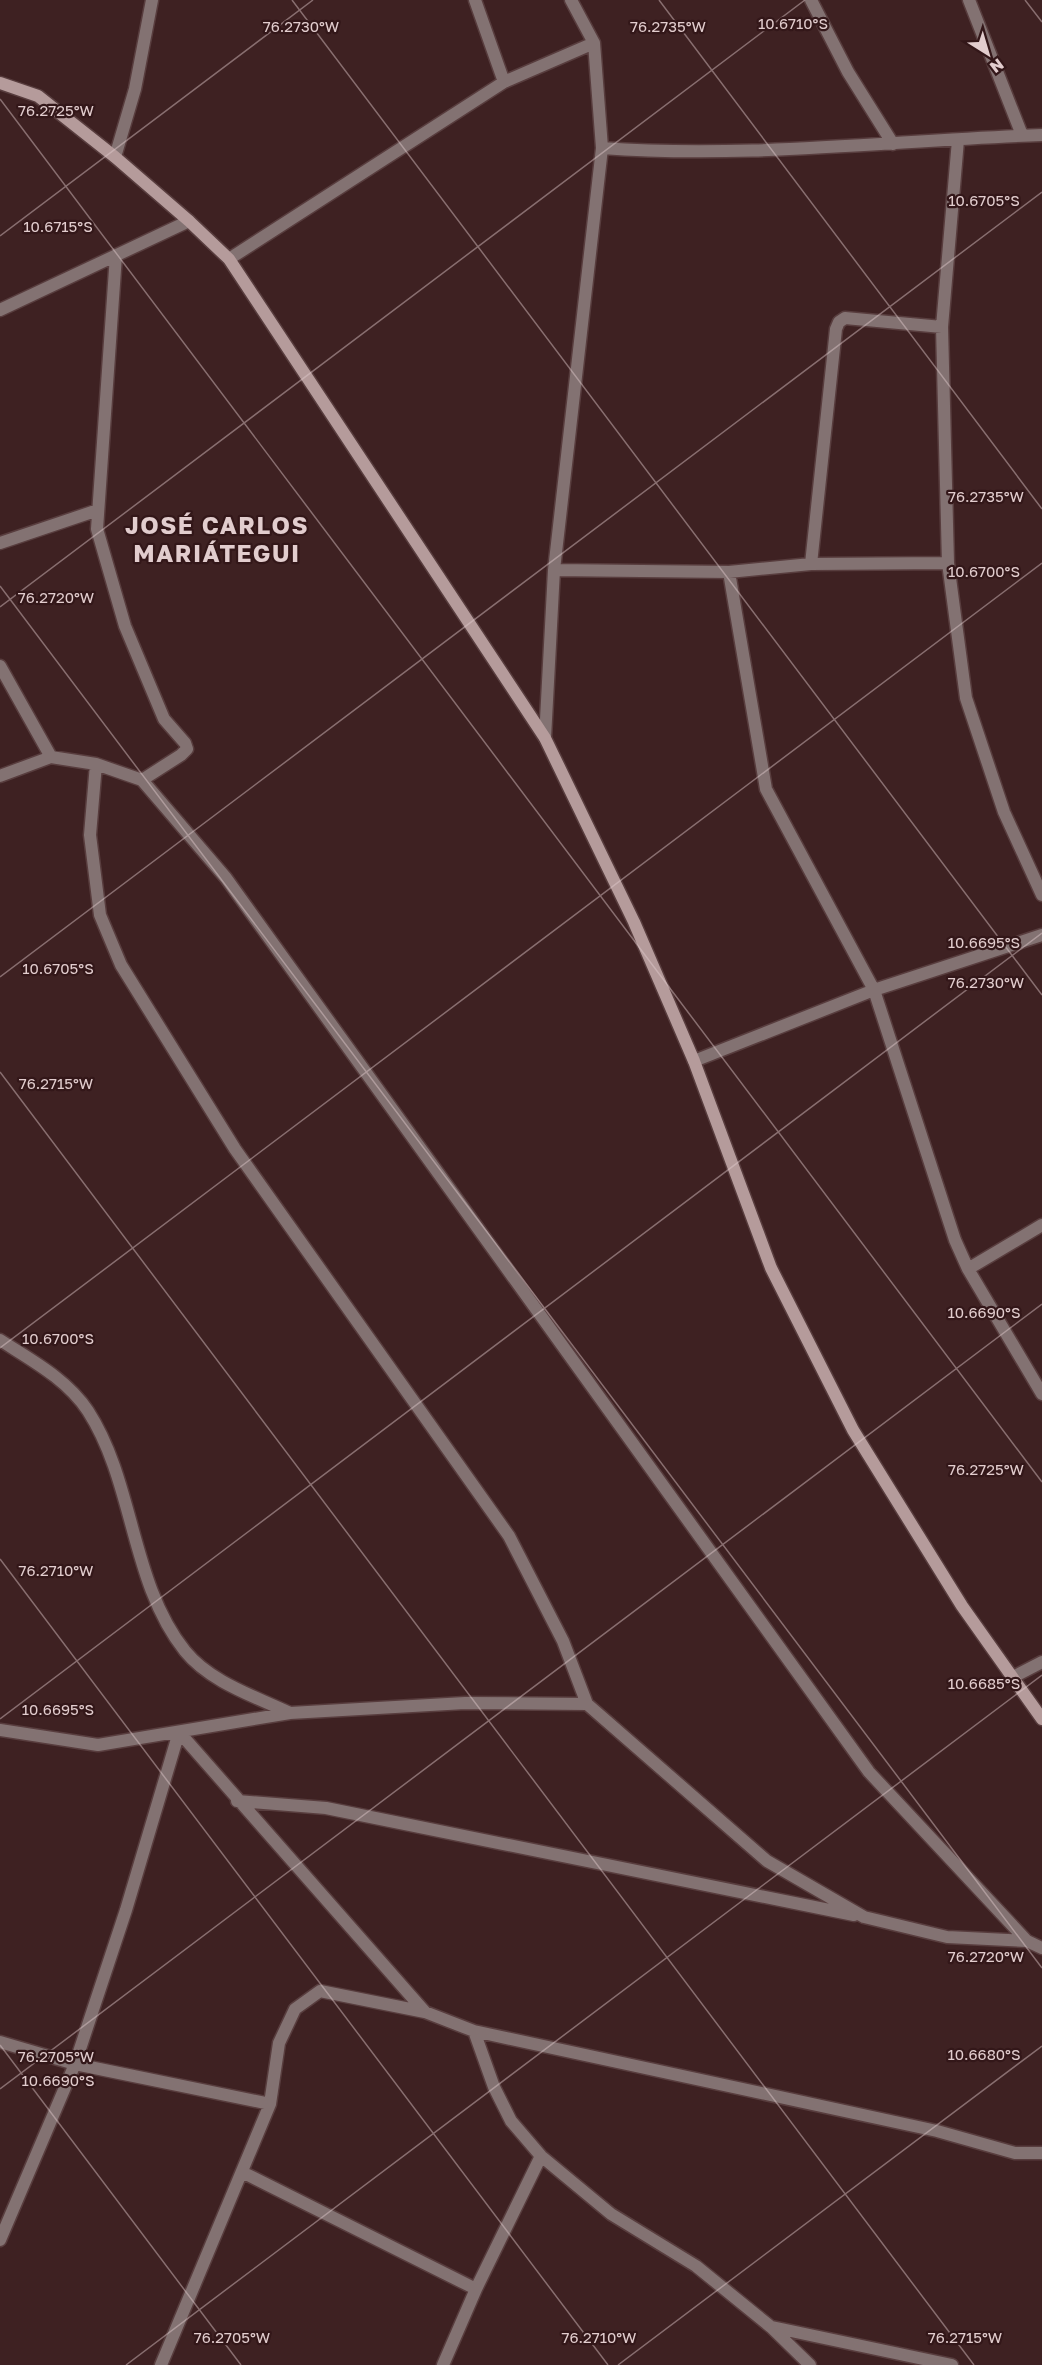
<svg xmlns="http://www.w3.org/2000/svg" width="1042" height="2365" viewBox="0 0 1042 2365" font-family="'Golos Text',sans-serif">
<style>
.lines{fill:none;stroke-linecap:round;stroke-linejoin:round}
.minor-casing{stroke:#583d3e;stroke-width:15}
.secondary-casing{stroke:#583d3e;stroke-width:15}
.minor{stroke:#837272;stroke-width:12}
.secondary{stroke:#b59b9b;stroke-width:12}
.ticks{fill:none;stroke:#e2cdce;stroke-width:1.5;stroke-opacity:0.45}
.labels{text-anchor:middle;stroke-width:4.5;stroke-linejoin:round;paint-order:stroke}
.district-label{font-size:24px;font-weight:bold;letter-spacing:1.5px;fill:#e2cdce;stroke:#331719}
.ticks-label{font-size:15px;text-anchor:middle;fill:#e2cdce;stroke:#331719;stroke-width:4.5;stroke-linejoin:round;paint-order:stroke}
</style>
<rect width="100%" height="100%" fill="#3e2122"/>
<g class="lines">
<g class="minor-casing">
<path id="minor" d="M475 0 504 82
M811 0 848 72 893 144
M969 0 1022 135
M958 140 942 327 948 563 966 698 1004 812 1042 895
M602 148C749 159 896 140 1042 135
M115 157 135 89 152 0
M116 255 97 529 125 626 164 719 185 743 187 749 181 755 142 780
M229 259 504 82 594 43
M0 310 189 221
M0 543 98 510
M811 564 836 329 839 322 845 318 942 327
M554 570 729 572 811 564 948 563
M729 572 766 789 874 990 955 1240 968 1269 1042 1394
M0 666 51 757
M545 738 554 570 602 148 594 43 571 0
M96 764 90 835 100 915 121 965 235 1149 509 1536 563 1641 587 1704 767 1861 864 1917 947 1937 1027 1941
M0 776 51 757 96 764 142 780 226 878 869 1772 1027 1941 1042 1948
M694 1061 874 990 1042 935
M968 1269 1042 1225
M0 1340C31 1360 67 1379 88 1411 135 1484 130 1582 185 1651 210 1682 254 1696 290 1713
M1013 1677 1042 1662
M0 1730 98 1745 290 1713 465 1703 587 1704
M179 1732 425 2012 474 2031 937 2131 1015 2153H1042
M237 1801 326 1808 854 1915
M474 2031 494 2087 511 2121 541 2156 611 2214 696 2266 771 2327 810 2365
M0 2042 75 2064 270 2104
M242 2172 476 2289
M0 2240 75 2064 126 1910 179 1732
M772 2327 952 2365
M161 2365 270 2104 279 2043 295 2009 320 1991 425 2012
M443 2365 476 2289 541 2156"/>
</g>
<g class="secondary-casing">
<path id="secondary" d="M0 83 38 96 115 157 189 221 229 259 545 738 634 922 694 1061 771 1268 853 1430 962 1606 1042 1719"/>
</g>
<use href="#minor" class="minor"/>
<use href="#secondary" class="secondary"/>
</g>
<path class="ticks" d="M292 0 1042 995M659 0 1042 509M1025 0 1042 22M0 99 1042 1482M0 236 313 0M0 586 1042 1968M0 607 805 0M0 977 1042 192M0 1072 974 2365M0 1348 1042 563M0 1559 608 2365M0 1719 1042 933M0 2045 241 2365M0 2089 1042 1304M126 2365 1042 1675M618 2365 1042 2046"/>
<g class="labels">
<g class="district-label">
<text x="217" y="534">JOSÉ CARLOS<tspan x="217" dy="28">MARIÁTEGUI</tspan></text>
</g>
</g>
<g class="ticks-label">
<text x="793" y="29">10.6710°S</text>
<text x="301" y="32">76.2730°W</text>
<text x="668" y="32">76.2735°W</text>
<text x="56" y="116">76.2725°W</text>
<text x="984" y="206">10.6705°S</text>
<text x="58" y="232">10.6715°S</text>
<text x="986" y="502">76.2735°W</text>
<text x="984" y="577">10.6700°S</text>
<text x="56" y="603">76.2720°W</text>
<text x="984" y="948">10.6695°S</text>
<text x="58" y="974">10.6705°S</text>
<text x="986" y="988">76.2730°W</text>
<text x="56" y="1089">76.2715°W</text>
<text x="984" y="1318">10.6690°S</text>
<text x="58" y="1344">10.6700°S</text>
<text x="986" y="1475">76.2725°W</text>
<text x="56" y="1576">76.2710°W</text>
<text x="984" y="1689">10.6685°S</text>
<text x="58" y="1715">10.6695°S</text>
<text x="986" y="1962">76.2720°W</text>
<text x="984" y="2060">10.6680°S</text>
<text x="56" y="2062">76.2705°W</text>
<text x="58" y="2086">10.6690°S</text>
<text x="232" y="2343">76.2705°W</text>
<text x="599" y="2343">76.2710°W</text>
<text x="965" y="2343">76.2715°W</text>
</g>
<g transform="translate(988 54) rotate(143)" stroke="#331719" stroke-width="4.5" paint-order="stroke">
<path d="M0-4.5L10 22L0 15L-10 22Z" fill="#e2cdce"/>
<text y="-9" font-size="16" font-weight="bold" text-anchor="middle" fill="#e2cdce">N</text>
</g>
</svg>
